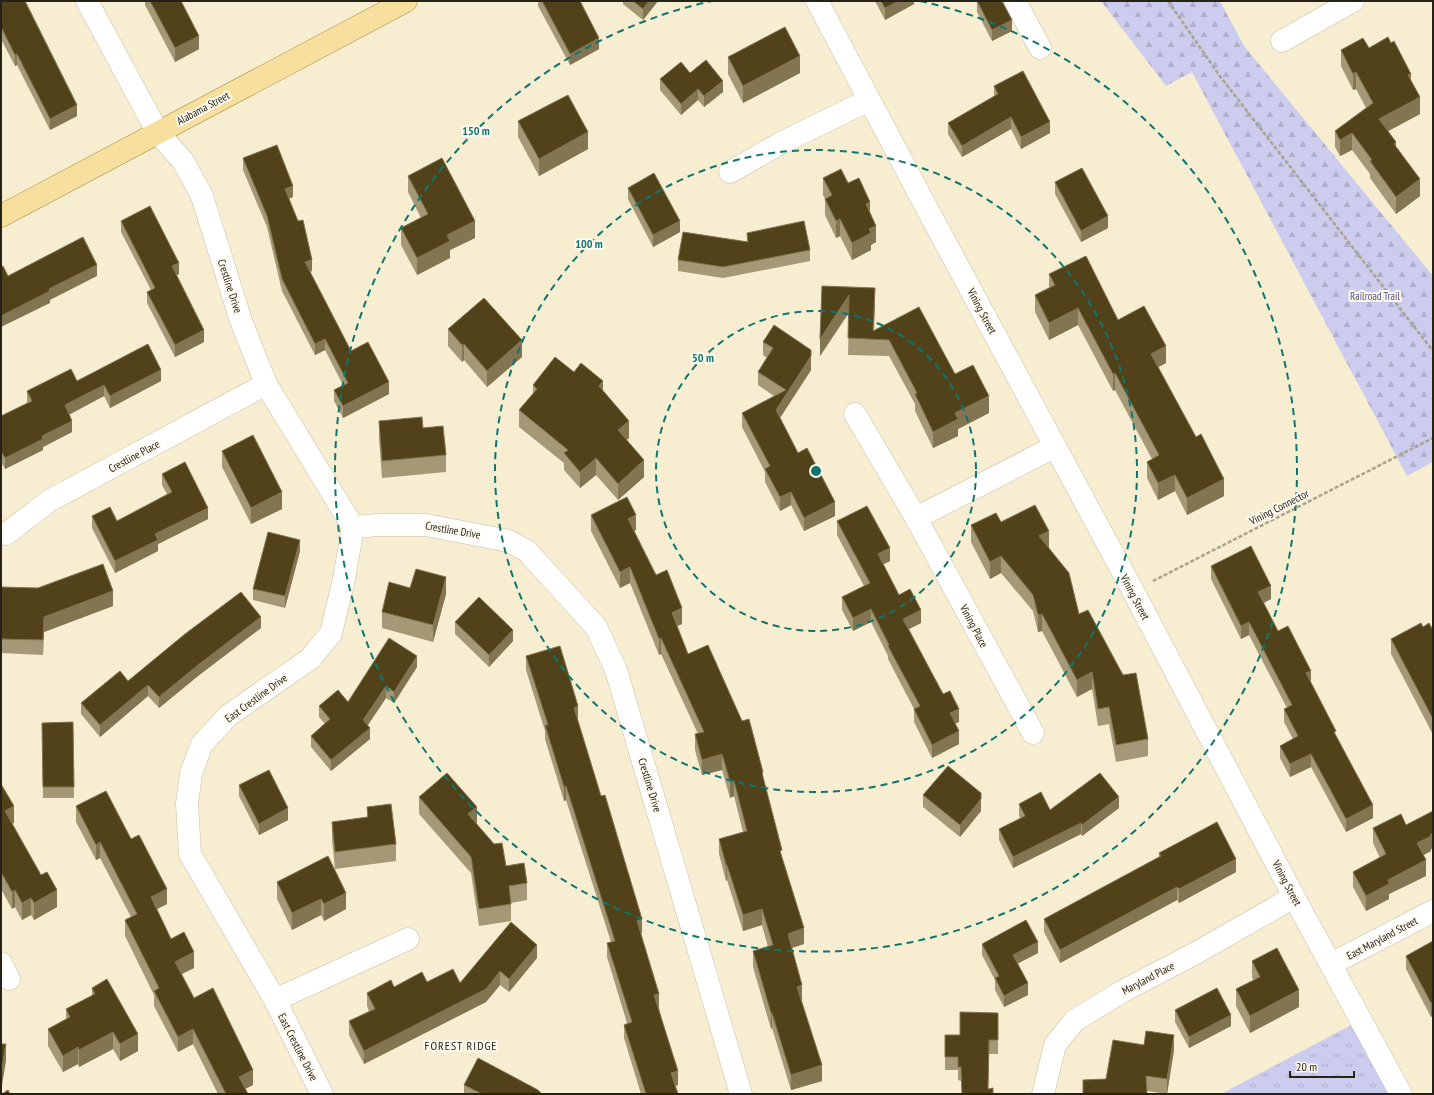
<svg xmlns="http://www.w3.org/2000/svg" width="1434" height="1095" viewBox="0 0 1434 1095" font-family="'PT Sans Narrow',sans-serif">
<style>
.forest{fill:url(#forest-firs)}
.park{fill:url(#park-tufts)}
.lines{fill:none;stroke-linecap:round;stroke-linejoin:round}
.minor-casing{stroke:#c9bfa5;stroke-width:23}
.major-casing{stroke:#aa8f45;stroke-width:23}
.path{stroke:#aaa28d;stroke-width:2.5;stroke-dasharray:4 2;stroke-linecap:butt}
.minor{stroke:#fff;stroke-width:22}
.major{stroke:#f7df9e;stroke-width:22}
.wall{fill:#a49876}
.shaded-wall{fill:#837551}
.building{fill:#51421a;stroke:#837551}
.ring{fill:none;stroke:#0f766e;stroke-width:2;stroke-dasharray:7 5}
.labels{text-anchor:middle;stroke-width:4;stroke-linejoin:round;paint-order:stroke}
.street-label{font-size:11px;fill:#262218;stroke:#fefaef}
.park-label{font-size:11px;fill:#534f88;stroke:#fefaef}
.neighbourhood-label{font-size:12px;letter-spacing:1px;fill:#262218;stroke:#fefaef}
.centre{fill:#0f766e;stroke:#fefaef;stroke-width:2}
.ring-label{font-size:12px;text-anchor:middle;font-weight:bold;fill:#0f766e;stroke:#fefaef;stroke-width:4;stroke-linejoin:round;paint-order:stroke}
</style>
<defs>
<pattern id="forest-firs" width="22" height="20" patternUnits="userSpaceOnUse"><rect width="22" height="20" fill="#ccccef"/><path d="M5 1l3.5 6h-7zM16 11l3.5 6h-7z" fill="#afafcc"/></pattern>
<pattern id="park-tufts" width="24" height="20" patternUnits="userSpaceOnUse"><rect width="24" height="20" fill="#ccccef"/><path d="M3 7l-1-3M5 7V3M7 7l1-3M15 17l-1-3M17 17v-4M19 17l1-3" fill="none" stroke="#afafcc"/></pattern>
</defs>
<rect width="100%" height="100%" fill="#f7edd1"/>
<path class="forest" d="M1101 1H1220L1244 46 1433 276V462L1407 476 1192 72 1166 86Z"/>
<path class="park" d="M1353 1024 1389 1094H1221Z"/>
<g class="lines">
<g class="minor-casing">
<path id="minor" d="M87 1 158 133 183 161 202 196 241 321 266 384 353 527
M817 1 932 218 1133 591 1294 897 1401 1094
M1015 1 1040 48
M1282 41 1353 1
M730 172 781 143 869 100
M855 414 916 518 1033 733
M916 518 1054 447
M353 527 379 525H426L509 541 527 551 596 627 616 670 741 1094
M6 534 49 501 266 384
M1 963 9 979
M1331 964 1433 911
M275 1000 408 939
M322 1094 275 1000 190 854 187 804 191 773 202 744 229 715 310 659 331 633 344 579 353 527
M1043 1094 1055 1045 1074 1021 1123 991 1196 953 1294 897"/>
</g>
<g class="major-casing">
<path id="major" d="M1 216 406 1"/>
</g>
<path class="path" d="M1168 1 1219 75 1433 351
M1153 581 1433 438"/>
<use href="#minor" class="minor"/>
<use href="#major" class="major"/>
</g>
<path class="wall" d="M1 1 77 116 50 130 17 65 15 66 1 39Z
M145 1H181L199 49 175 62 145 5Z
M538 1H580L599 49 570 65 538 6Z
M623 1H658L643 20 623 4Z
M875 1H914V4L885 20Z
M977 1 1012 31 992 41 977 12Z
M1369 48 1411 81 1420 114 1388 131 1420 196 1396 214 1370 178V174L1352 150 1340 156 1335 147V131L1366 108 1356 89 1353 90 1341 66V50Z
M728 57 800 73 743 103 728 74Z
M690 73 723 92 704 107 698 100 681 115 660 90V79Z
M994 86 1050 133 1021 149 1011 129 962 157 948 134V123L994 96Z
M518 121 588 149 539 176 518 137Z
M243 158 293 197 289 199 312 271 310 272 351 351 389 394 343 418 334 401V390L343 385 325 350 315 355 282 291 267 227 243 170Z
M408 176 475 238 450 250V258L417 275 401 245V228L421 218 408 192Z
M823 178 848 183 870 213 876 242 871 245V250L852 260 840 236 836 238 825 215V199L823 195Z
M1055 182 1108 228 1081 242 1055 194Z
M628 188 680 232 653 247 628 199Z
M121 221 179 274 176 275 204 342 175 357 147 303V292L151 290 121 232Z
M747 233 810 250V261L723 278 678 271V260L747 241Z
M1049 274 1118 320 1166 363 1158 367 1224 496 1187 515 1175 491 1158 500 1147 478V462L1152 459 1115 390 1113 391 1078 325 1049 340 1035 312V295L1049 288Z
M822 286 875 305 874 331 955 374 989 413 958 429V436L933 448 915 411V404L889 356 848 355 849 313 820 356Z
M448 329 522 357 487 387 464 360 462 362 448 346Z
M763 342 811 370 780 418 798 453 835 516 804 531 791 505 780 511 765 482V472L742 427V413L774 396 758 385V372L767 358 763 355Z
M574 372 603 391 629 438 626 440 644 477 618 500 596 475 580 488 564 470V463L519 427V410L533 394V385Z
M77 381H161L110 408 104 396 69 414 72 432 43 447V450L5 469 1 462V416L27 403V391Z
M379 421 423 428 446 455V472L382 478 379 438Z
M222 451 282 509 251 524 222 467Z
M162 474 208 519 158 544V551L115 573 92 528V516L117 521 167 494 162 485Z
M591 515 636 530 634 531 656 575 682 624 677 626 688 654 763 780 782 857 804 944 792 948 802 1001H801L822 1081 791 1090 772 1028 771 1029 753 967V951L768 947 762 925 743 931 727 880 726 881 719 854V839L743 832 734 796 730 798 722 770 702 775 695 750V734H698L661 654 659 655 630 583 620 588 591 531Z
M837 521 890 561 883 564 899 595 921 623 909 629 943 694 959 722 955 723 959 744 932 758 914 722V709L888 659V656L871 622 853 631 842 610V597L864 586 837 535Z
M1001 522 1049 548 1079 614 1148 739V756L1116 762 1109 724 1098 726 1092 689 1077 697 1042 631 1038 632 1033 611 1001 573 990 579 971 542V525Z
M300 551 285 608 253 600V589Z
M1211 566 1271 599 1264 603 1278 631 1311 683 1336 736 1373 818 1346 832 1311 767 1290 777 1280 758V746L1293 739 1284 722V709L1287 708 1249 635 1241 639 1211 579Z
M1 587 113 606 44 632 43 655 1 653Z
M410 588 446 594 433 642 382 628V612Z
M455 622 513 641 489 667 455 634Z
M1423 627 1433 630V740L1432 733 1428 725 1391 654V639Z
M261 628 198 676 159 708 148 696 100 737 81 714V703L128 681Z
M526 656 578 720 642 933 641 934 678 1085 675 1086 678 1094H641L624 1038V1025L627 1023 607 957V943L611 942 566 800 564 801 545 739V731L526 670Z
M417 667 394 703 386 698 368 725 370 739 331 771 311 747V736L325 724 319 717V706L348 702Z
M73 722 74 798H43L42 723Z
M1 784 14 823H12L57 907 34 920 31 915 22 920 15 907 12 909 1 889Z
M239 785 288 820 259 835 239 796Z
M923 795 981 811 960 837 923 807Z
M419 797 477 824 506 866 527 883V900L511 903V921L479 926 471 873 419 814Z
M1019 804 1050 810 1119 808 1082 836 1081 834 1013 868 999 840V829L1020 819 1019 815Z
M76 806 131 839 167 904 157 909 171 939 194 968 182 974 194 998 253 1085 245 1089 248 1094H218L193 1044 178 1052 154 1006V995L125 936V920L131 917 100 858 96 860 76 822Z
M367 807 396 844V861L335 869 332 839V822L367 817Z
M1433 811V848L1431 849V851L1424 855 1426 876 1389 894V899L1366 911 1353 887V872L1380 858 1373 843V828L1406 825Z
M1159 853 1236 872 1179 903 1177 900 1060 963 1044 932V919L1159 857Z
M277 882 346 893V909L324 921 321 915 292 930 277 899Z
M1433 941 1431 1017 1406 969V956Z
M982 944 1038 953 1018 963 1028 995 1004 1007 995 990V980L982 955Z
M537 958 509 992 500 985 486 1002 364 1064 349 1035V1021L369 1011 367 1006V993L394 987 427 982 460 983Z
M1252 961 1299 1007 1250 1033 1236 1006V989L1254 980 1252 978Z
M92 988 138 1051 120 1061 113 1049 79 1067 78 1064 63 1072 48 1046V1029L66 1019V1009L92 996Z
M1175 1010 1231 1026 1189 1048 1175 1022Z
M998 1013V1054H989L988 1088 993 1094H962L961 1081 958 1080V1070H945V1035H960Z
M1174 1050 1167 1094 1147 1091V1094H1083V1080L1106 1079Z
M464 1085 542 1094H464Z"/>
<path class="shaded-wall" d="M649 1H658L643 20V9Z
M899 1H914V4L885 20V8Z
M1012 20V31L992 41V30Z
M199 36V49L175 62V48Z
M599 38V49L570 65V54Z
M17 54V65L15 66V55Z
M800 56V73L743 103V86Z
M1356 72V89L1353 90V74Z
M1411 74V91L1408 75Z
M723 81V92L704 107V96Z
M698 89V100L681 115V104Z
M1420 97V114L1379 136V119Z
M77 105V116L50 130V119Z
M1011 117V129L962 157V146Z
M1050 122V133L1021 149V137Z
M588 132V149L539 176V159Z
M1352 133V150L1340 156V140Z
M1396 142V159L1394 144Z
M1420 179V196L1396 214V197Z
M293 186V197L285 200V189Z
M870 202V218L866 204Z
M1108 216V228L1081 242V231Z
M840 219V236L836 238V221Z
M475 221V238L450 250V258L417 275V258L447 235Z
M680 221V232L653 247V235Z
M876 226V242L871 245V250L852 260V243L869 229Z
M312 260V271L305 273V262Z
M179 263V274L172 278V266Z
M97 265V276L50 300V303L1 327V316L49 289Z
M875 288V305L873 339Z
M849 295V312L820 356V339Z
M1078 308V325L1049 340V323Z
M204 330V342L175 357V345Z
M325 339V350L315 355V344Z
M522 340V357L487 387V371Z
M464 344V360L462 362V345Z
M1166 346V363L1151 371V354Z
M811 356V370L776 424V410Z
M161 370V381L110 408V396Z
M1115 373V390L1113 391V374Z
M603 381V398L599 386Z
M389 382V394L343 418V406Z
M104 385V396L65 417V405Z
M989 396V413L958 429V436L933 448V432L955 413Z
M72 421V432L43 447V450L5 469V458L42 436Z
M629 421V438L618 447V430Z
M596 458V475L580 488V472Z
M644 460V477L618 500V484Z
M1175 475V491L1158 500V483Z
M1224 479V496L1187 515V498Z
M282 492V509L251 524V508Z
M791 492V505L780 511V497Z
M835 502V516L804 531V518Z
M208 508V519L158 544V551L115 573V561L155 534Z
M636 515V530L628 535V519Z
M1049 531V548L1039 553V536Z
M300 540V551L285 608V596Z
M890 548V561L878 567V554Z
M1001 556V573L990 579V562Z
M630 567V583L620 588V572Z
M446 577V594L433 642V625Z
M1271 586V599L1258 605V592Z
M113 591V606L44 632 43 655 44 617Z
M682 608V624L672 628V613Z
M871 609V622L853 631V618Z
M921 610V623L903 632V619Z
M1042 614V631L1038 632V615Z
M261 617V628L198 676 159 708V697L198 665Z
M1249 622V635L1241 639V626Z
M513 630V641L489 667V655Z
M661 638V654L659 655V639Z
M417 656V667L394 703V692Z
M1311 671V684L1306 673Z
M1092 672V689L1077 697V680Z
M148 685V696L100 737V725Z
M386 686V698L363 732V720Z
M578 706V720L574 722V708Z
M959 709V722L950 726V713Z
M370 728V739L331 771V760Z
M959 731V744L932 758V745Z
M722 754V770L702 775V760Z
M1311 754V767L1290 777V764Z
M763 772V788L762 773Z
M734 781V796L730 798V782Z
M566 786V800L564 801V787Z
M1119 797V808L1082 836V825Z
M981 799V811L960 837V825Z
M1373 805V818L1346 832V819Z
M14 806V823L5 827V811Z
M477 807V824L468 814Z
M288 808V820L259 835V824Z
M1081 823V834L1013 868V857Z
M1433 833V848L1431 849V851L1417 858V843Z
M100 842V858L96 860V845Z
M1236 859V872L1179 903V889Z
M1426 860V876L1389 894V899L1366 911V896L1388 880Z
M726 865H727V880L726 881Z
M1177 887V900L1060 963V950Z
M167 889V904L151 912V897Z
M15 890V907L12 909V892Z
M57 890V907L34 920V903Z
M346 893V909L324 921V904Z
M31 898V915L22 920V903Z
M321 899V915L292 930V913Z
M762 909V925L743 931V915Z
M642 919V933L637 935V921Z
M804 928V944L788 949V934Z
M1038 942V953L1013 966V955Z
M537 945V958L509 992V979Z
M194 952V968L175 977V962Z
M500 971V985L486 1002 364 1064V1051Z
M1028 983V995L1004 1007V996Z
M802 985V1001L797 1002V987Z
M1299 990V1007L1250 1033V1016Z
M659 994V1008L654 1009V995Z
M1433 1002V1016L1431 1017V1003Z
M771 1013H772V1028L771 1029Z
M1231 1015V1026L1189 1048V1037Z
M193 1029V1044L178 1052V1037Z
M113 1032V1049L79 1067V1050Z
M138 1034V1051L120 1061V1044Z
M1174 1035V1050L1167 1094V1079Z
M6 1044V1061L1 1091V1074Z
M78 1047V1064L63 1072V1056Z
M822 1065V1081L791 1090V1075Z
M253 1070V1085L239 1092V1077Z
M678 1071V1085L671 1087V1073Z"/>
<path class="building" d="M1 1H25L77 105 50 119 17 54 15 55 1 27Z
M150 1H181L199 36 175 48Z
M542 1H580L599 38 570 54Z
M633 1H649L643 9Z
M881 1H899L885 8Z
M977 1H1002L1012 20 992 30Z
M785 27 800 56 743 86 728 57Z
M1388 37 1391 43 1394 41 1411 74 1408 75 1420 97 1379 119 1396 142 1394 144 1420 179 1396 197 1370 161 1372 160 1352 133 1340 140 1335 131 1373 103 1356 72 1353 74 1341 50 1363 38 1369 48Z
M706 60 723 81 704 96 698 89 681 104 660 79 681 62 690 73Z
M1023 71 1050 122 1021 137 1011 117 962 146 948 123 998 94 994 86Z
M568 95 588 132 539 159 518 121Z
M277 145 293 186 285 189 298 221 303 220 312 260 305 262 351 351 368 342 389 382 343 406 334 390 348 383 325 339 315 344 282 279 267 216 243 158Z
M442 158 475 221 447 235 450 241 417 258 401 228 428 214 408 176Z
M1082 168 1108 216 1081 231 1055 182Z
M841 169 848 183 859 178 870 202 866 204 876 226 869 229 871 233 852 243 840 219 836 221 825 199 832 195 823 178Z
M654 173 680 221 653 235 628 188Z
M150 206 179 263 172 266 204 330 175 345 147 292 155 288 121 221Z
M804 221 810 250 723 267 678 260 683 232 748 242 747 233Z
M83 237 97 265 49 289 50 291 1 316V267L3 266 8 276Z
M1086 256 1118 320 1144 306 1166 346 1151 354 1196 437 1201 434 1224 479 1187 498 1175 475 1158 483 1147 462 1159 455 1115 373 1113 374 1078 308 1049 323 1035 295 1055 285 1049 274Z
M822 286 875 288 873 331 919 307 955 374 973 365 989 396 955 413 958 419 933 432 915 394 917 393 889 340 848 338 849 295 820 339Z
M484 298 522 340 487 371 464 344 462 345 448 329Z
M774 325 811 350V356L776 410 798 453 807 448 835 502 804 518 791 492 780 497 765 469 770 466 742 413 786 390 758 372 773 348 763 342Z
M148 344 161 370 110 396 104 385 65 405 72 421 42 436 43 439 5 458 1 451V416L32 401 27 391 71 369 77 381Z
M555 357 574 372 581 363 603 381 599 386 629 421 618 430 644 460 618 484 596 458 580 472 564 453 568 450 519 410 537 389 533 385Z
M422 417 423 428 443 426 446 455 382 461 379 421Z
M253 435 282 492 251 508 222 451Z
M185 462 208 508 155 534 158 540 115 561 92 516 110 507 117 521 172 492 162 474Z
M627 497 636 515 628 519 656 575 667 570 682 608 672 613 688 654 708 645 742 721 749 719 763 772 762 773 782 850 780 851 804 928 788 934 802 985 797 987 822 1065 791 1075 772 1013H771L753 951 773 945 762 909 743 915 727 865H726L719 839 747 831 734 781 730 782 722 754 702 760 695 734 704 732 661 638 659 639 630 567 620 572 591 515Z
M1035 505 1049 531 1039 536 1069 573 1079 614 1088 610 1123 675 1136 673 1148 739 1116 745 1109 707 1098 709 1092 672 1077 680 1042 614 1038 615 1033 595 1001 556 990 562 971 525 996 513 1001 522Z
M867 506 890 548 878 554 899 595 910 589 921 610 903 619 943 694 950 691 959 709 950 713 959 731 932 745 914 709 920 706 888 646 889 645 871 609 853 618 842 597 870 583 837 521Z
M268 532 300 540 285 596 253 589Z
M1251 546 1271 586 1258 592 1278 631 1288 626 1311 671 1306 673 1336 731 1334 732 1373 805 1346 819 1311 754 1290 764 1280 746 1298 736 1284 709 1292 705 1249 622 1241 626 1211 566Z
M103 564 113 591 44 617 43 640 1 639V587L38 588Z
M416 569 446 577 433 625 382 612 389 582 410 588Z
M241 592 261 617 198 665 159 697 148 685 100 725 81 703 120 671 128 681 185 634Z
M479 597 513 630 489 655 455 622Z
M1421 623 1423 627 1429 623 1433 630V655L1432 656 1433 659V719L1391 639Z
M389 638 417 656 394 692 386 686 363 720 370 728 331 760 311 736 330 719 319 706 338 690 348 702Z
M560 646 578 706 574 708 601 796 605 795 642 919 637 921 659 994 654 995 678 1071 671 1073 678 1094H646L624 1025 632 1022 607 943 615 941 566 786 564 787 545 725H548L526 656Z
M73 722 74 787H43L42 723Z
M948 766 981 793V799L960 825 923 795Z
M269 770 288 808 259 824 239 785Z
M447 773 477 807 468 814 494 844 502 843 506 866 524 863 527 883 509 886 511 904 479 909 471 857 419 797Z
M1100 773 1119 797 1082 825 1081 823 1013 857 999 829 1025 816 1019 804 1041 792 1050 810Z
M1 784 14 806 5 811 41 875 47 872 57 890 34 903 31 898 22 903 15 890 12 892 1 872Z
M106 791 131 839 139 835 167 889 151 897 171 939 184 932 194 952 175 962 194 998 213 988 253 1070 239 1077 248 1094H226L193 1029 178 1037 154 991 159 988 125 920 137 914 100 842 96 845 76 806Z
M391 804 396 844 335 852 332 822 368 817 367 807Z
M1433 811V833L1430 835 1431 836 1417 843 1426 860 1388 880 1389 884 1366 896 1353 872 1386 854 1373 828 1401 814 1406 825Z
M1217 822 1236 859 1179 889 1177 887 1060 950 1044 919 1161 856 1159 853Z
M328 856 346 893 324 904 321 899 292 913 277 882Z
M1026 920 1038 942 1013 955 1028 983 1004 996 995 978 999 976 982 944Z
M511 922 537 945 509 979 500 971 486 989 364 1051 349 1021 375 1009 367 993 391 980 394 987 422 972 427 982 453 969 460 983Z
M1433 941V1002L1431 1003 1406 956Z
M1277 948 1299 990 1250 1016 1236 989 1260 977 1252 961Z
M107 979 138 1034 120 1044 113 1032 79 1050 78 1047 63 1056 48 1029 70 1017 66 1009 95 994 92 988Z
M1217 988 1231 1015 1189 1037 1175 1010Z
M960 1012 998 1013V1040H989L988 1089 993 1088V1094H962L961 1067H958V1057H945V1035H960Z
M1146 1031 1174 1035 1167 1079 1146 1076 1147 1094H1083V1080L1106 1079 1113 1040 1144 1045Z
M1 1044H6L1 1074Z
M478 1058 538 1090 542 1094H482L464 1085Z
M8 1090 10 1094H2Z"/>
<g class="ring">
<circle cx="816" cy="471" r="160"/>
<circle cx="816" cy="471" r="321"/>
<path d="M920 1A481 481 0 1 1 712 1"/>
</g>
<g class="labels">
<g class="street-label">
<text transform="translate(203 108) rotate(-28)" y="4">Alabama Street</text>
<text transform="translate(230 286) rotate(72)" y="4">Crestline Drive</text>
<text transform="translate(982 311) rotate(62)" y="4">Vining Street</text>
<text transform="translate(134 456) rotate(-28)" y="4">Crestline Place</text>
<text transform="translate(1279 507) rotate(-27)" y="4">Vining Connector</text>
<text transform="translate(453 530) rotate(10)" y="4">Crestline Drive</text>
<text transform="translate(1135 597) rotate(62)" y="4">Vining Street</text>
<text transform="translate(974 626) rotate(62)" y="4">Vining Place</text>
<text transform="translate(256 698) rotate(-36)" y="4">East Crestline Drive</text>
<text transform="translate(650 785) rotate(73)" y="4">Crestline Drive</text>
<text transform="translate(1287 883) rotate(62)" y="4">Vining Street</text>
<text transform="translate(1382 938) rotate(-28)" y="4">East Maryland Street</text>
<text transform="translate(1148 978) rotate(-28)" y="4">Maryland Place</text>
<text transform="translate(298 1047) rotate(63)" y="4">East Crestline Drive</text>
</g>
<g class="park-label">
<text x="1375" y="300">Railroad Trail</text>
</g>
<g class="neighbourhood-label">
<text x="461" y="1050">FOREST RIDGE</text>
</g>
</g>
<circle cx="816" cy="471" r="6" class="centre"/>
<g class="ring-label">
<text x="476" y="135">150 m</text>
<text x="589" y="248">100 m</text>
<text x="703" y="362">50 m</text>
</g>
<rect width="1434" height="1095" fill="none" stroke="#262218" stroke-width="4"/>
<path d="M1290 1071v6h64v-6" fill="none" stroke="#262218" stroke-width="2"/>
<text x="1296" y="1071" font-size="12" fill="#262218" stroke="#fefaef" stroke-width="3" paint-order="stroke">20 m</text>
</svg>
